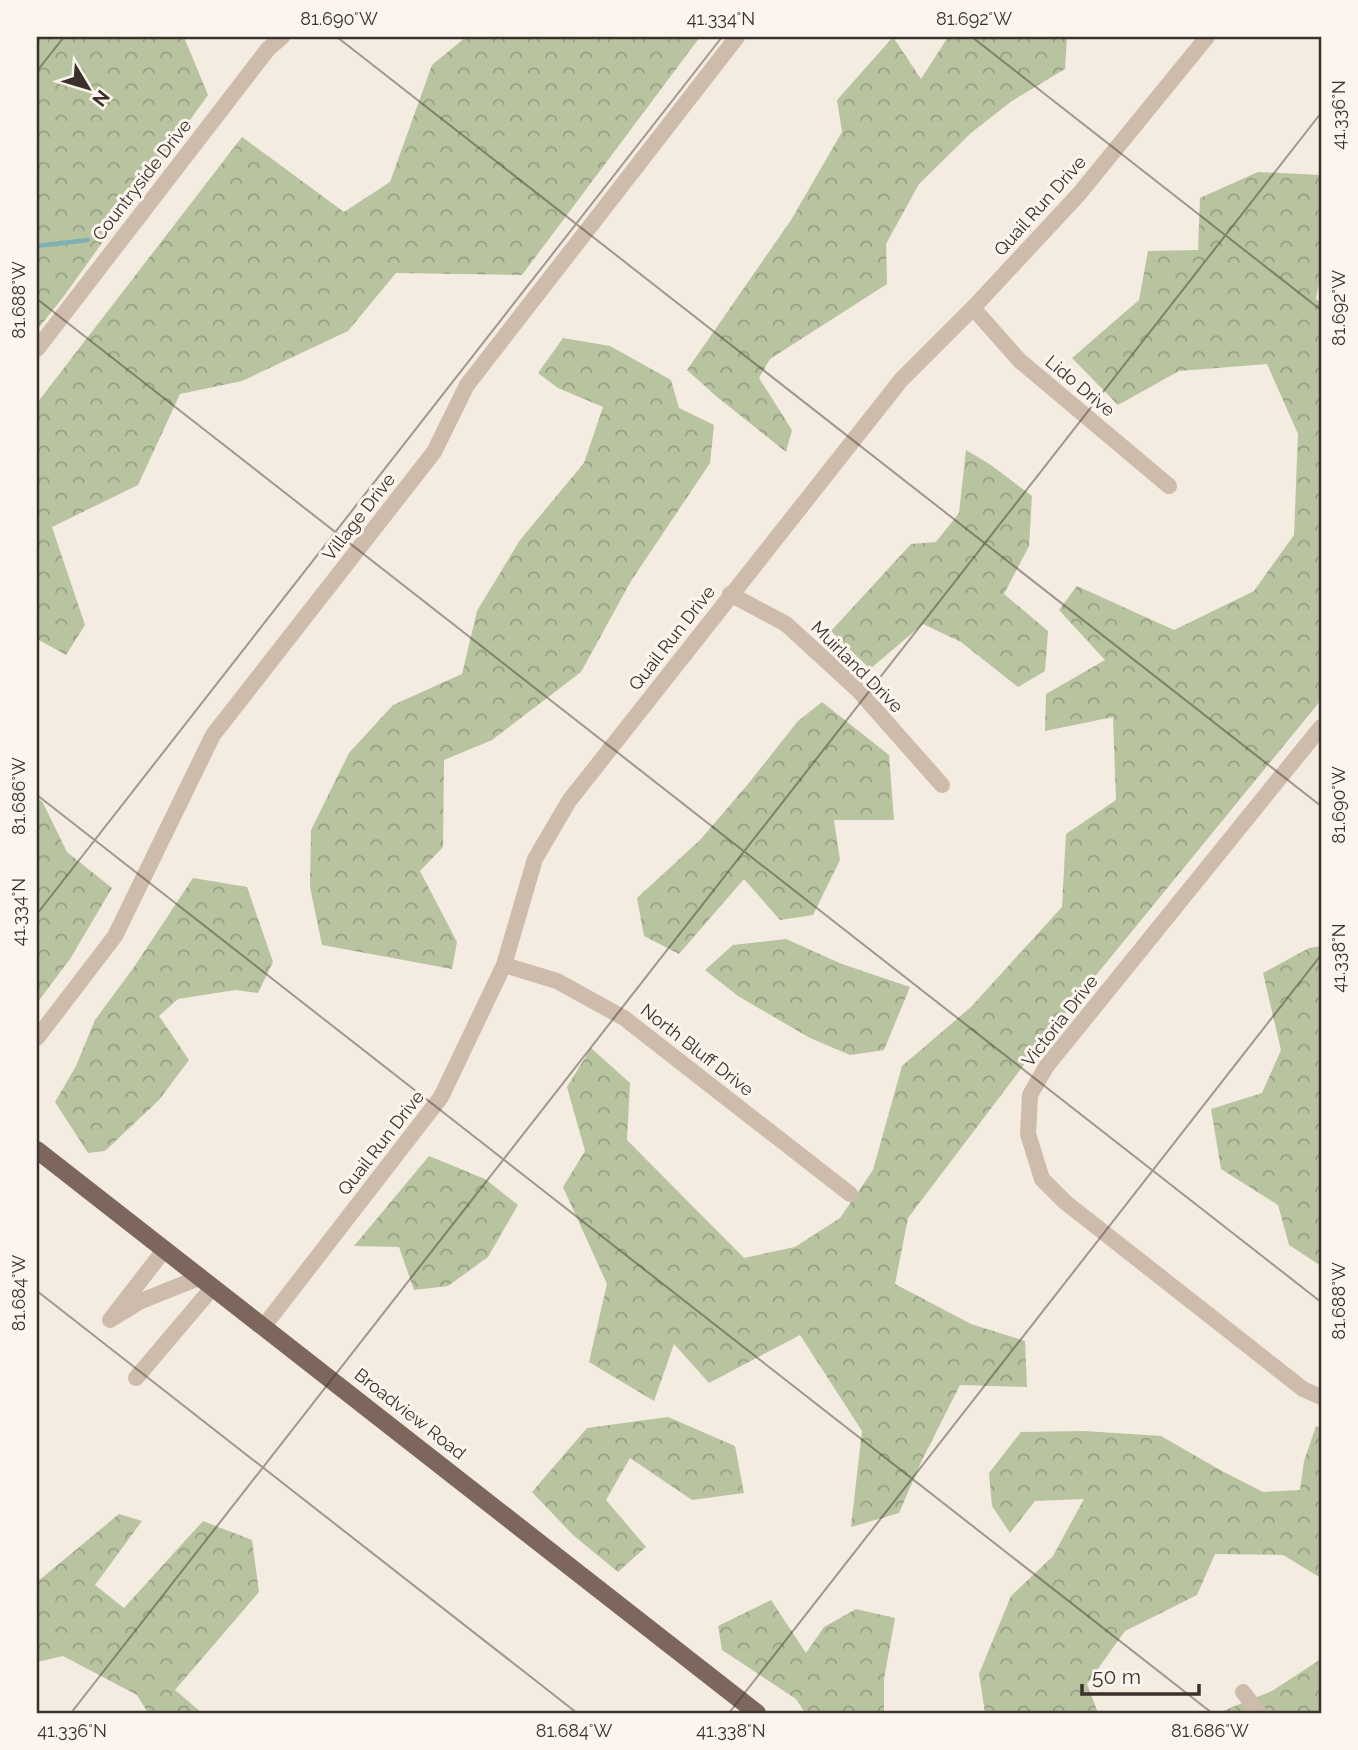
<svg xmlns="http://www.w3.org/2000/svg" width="1358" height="1750" viewBox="0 0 1358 1750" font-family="Raleway,sans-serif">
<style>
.forest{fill:url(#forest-crowns)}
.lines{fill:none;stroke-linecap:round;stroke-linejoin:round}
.stream{stroke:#7fb0b2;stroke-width:4.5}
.minor{stroke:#cdbbac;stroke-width:16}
.major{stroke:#7d675c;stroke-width:18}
.ticks{fill:none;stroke:#3b302b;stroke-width:2;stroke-opacity:0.45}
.labels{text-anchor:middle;stroke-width:6;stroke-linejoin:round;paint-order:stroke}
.street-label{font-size:18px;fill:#3b302b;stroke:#fbf5ee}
.neatline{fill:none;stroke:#3b302b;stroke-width:2.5}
.ticks-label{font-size:18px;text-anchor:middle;fill:#3b302b}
</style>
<defs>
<pattern id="forest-crowns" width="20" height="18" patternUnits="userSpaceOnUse" patternTransform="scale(1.75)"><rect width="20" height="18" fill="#b8c4a0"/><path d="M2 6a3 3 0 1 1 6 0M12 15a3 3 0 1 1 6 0" fill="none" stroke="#97a083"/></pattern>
</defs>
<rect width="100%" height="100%" fill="#f4ebe1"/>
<path class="forest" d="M37 37H184L208 95 64 296 37 330Z
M466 37H700L522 275 396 273 348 331 242 381 180 394 138 485 52 527 85 625 66 655 37 639V403L242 137 344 212 390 182 432 65Z
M893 37 921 79 948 37H1067L1065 69 1012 101 971 133 919 184 886 244 887 284 770 359 759 378 792 430 786 452 716 396 687 370 791 220 842 132 837 100Z
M1258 172 1321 175V272L1316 299 1321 303V700L1039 1045 908 1218 895 1284 971 1324 1025 1341 1027 1387 960 1385 922 1460 899 1513 851 1527 862 1431 800 1335 709 1383 674 1344 654 1401 589 1362 607 1284 563 1187 585 1151 567 1087 591 1048 630 1083 627 1140 744 1258 795 1247 840 1218 873 1170 902 1066 971 1007 1062 907 1066 834 1116 800 1113 717 1045 731 1046 694 1105 660 1059 610 1077 586 1174 630 1254 591 1294 535 1298 434 1267 364 1179 371 1118 405 1072 358 1139 300 1148 251 1198 250 1200 198Z
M563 338 610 346 671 380 679 408 714 425 710 463 631 581 581 672 492 740 444 760 443 847 420 871 457 942 452 969 322 945 310 887 311 830 349 753 393 705 462 674 477 611 520 540 584 463 603 407 558 388 538 373Z
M966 450 991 465 1032 496 1029 546 1004 594 1048 631 1045 671 1018 687 961 642 923 624 870 669 831 631 911 544 936 542 959 513Z
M822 702 889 755 894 820H834L840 860 813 915 780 920 744 879 679 954 644 936 637 898 700 840 748 784 798 721Z
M37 800 42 801 67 852 112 888 70 959 37 1003Z
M193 878 247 887 273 962 258 993 235 990 178 999 159 1016 189 1060 159 1100 105 1151 88 1153 55 1102 76 1066 95 1020 134 967Z
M786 939 842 964 910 987 884 1050 850 1055 810 1038 738 996 705 970 733 945Z
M1321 946V1266L1289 1245 1278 1205 1221 1169 1211 1109 1262 1093 1281 1050 1263 973 1309 948Z
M429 1156 485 1179 518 1205 488 1257 448 1286 414 1290 399 1247 354 1246Z
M668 1417 735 1446 744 1493 692 1500 630 1458 606 1500 646 1547 618 1572 573 1535 532 1492 587 1428Z
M1316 1426 1321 1428V1578L1283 1555 1215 1554 1197 1595 1125 1631 1087 1684 1098 1713H985L979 1674 1011 1596 1053 1556 1084 1499 1035 1501 1010 1533 992 1506 989 1473 1021 1432 1084 1431 1161 1436 1222 1471 1263 1492 1300 1490 1304 1461Z
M119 1514 142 1521 95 1585 124 1608 203 1521 252 1540 259 1592 175 1690 202 1713H148L137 1695 63 1656 37 1662V1582Z
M771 1600 806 1653 824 1627 856 1609 895 1618 884 1679V1713H805L796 1699 722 1650 718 1626Z
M1321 1659V1713H1218L1272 1691Z"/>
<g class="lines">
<path class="stream" d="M37 246 88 240"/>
<path class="minor" d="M973 308 1020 361 1169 486
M37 349 268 49 282 37
M730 594 786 624 858 690 942 785
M1321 727 1046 1067 1030 1095 1028 1134 1042 1179 1065 1202 1303 1389 1321 1397
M504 965 557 981 624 1018 850 1194
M37 1038 115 936 213 735 434 452 467 385 737 37
M165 1249 110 1320 141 1301 201 1277
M264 1326 441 1097 504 965 535 859 569 801 901 380 973 308 1079 194 1207 37
M136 1378 213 1287
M1243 1692 1259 1713"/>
<path class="major" d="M37 1150 757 1713"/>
</g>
<path class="ticks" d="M337 37 1321 806M972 37 1321 310M37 71 64 37M37 299 1321 1302M37 795 1212 1713M37 914 722 37M37 1291 577 1713M71 1713 1321 113M729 1713 1321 955"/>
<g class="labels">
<g class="street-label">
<text transform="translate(142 180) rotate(-52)" y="6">Countryside Drive</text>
<text transform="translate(1040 206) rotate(-48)" y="6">Quail Run Drive</text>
<text transform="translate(1080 386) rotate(40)" y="6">Lido Drive</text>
<text transform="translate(359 517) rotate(-52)" y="6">Village Drive</text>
<text transform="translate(672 638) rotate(-52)" y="6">Quail Run Drive</text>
<text transform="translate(857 667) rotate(45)" y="6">Muirland Drive</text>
<text transform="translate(1060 1021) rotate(-52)" y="6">Victoria Drive</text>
<text transform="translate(697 1050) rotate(38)" y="6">North Bluff Drive</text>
<text transform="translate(381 1143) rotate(-52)" y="6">Quail Run Drive</text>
<text transform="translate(410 1414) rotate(38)" y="6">Broadview Road</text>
</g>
</g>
<rect width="1358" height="1750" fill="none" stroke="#fbf5ee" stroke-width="77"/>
<g transform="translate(88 88) rotate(128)" stroke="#fbf5ee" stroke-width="5" paint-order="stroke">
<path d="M0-5L12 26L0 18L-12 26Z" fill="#3b302b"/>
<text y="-10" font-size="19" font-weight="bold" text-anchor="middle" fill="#3b302b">N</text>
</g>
<path d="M1082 1684v10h117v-10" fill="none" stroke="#3b302b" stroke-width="3.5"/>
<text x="1092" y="1684" font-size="21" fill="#3b302b" stroke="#fbf5ee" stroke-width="5" paint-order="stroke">50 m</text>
<rect x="38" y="38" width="1282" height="1674" class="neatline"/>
<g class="ticks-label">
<text x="339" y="25">81.690°W</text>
<text x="721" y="25">41.334°N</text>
<text x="974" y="25">81.692°W</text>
<text transform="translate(1339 115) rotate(-90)" y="6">41.336°N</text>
<text transform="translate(19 300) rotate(-90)" y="6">81.688°W</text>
<text transform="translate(1339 308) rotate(-90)" y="6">81.692°W</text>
<text transform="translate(19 796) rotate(-90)" y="6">81.686°W</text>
<text transform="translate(1339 805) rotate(-90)" y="6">81.690°W</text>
<text transform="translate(19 912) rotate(-90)" y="6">41.334°N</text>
<text transform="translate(1339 958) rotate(-90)" y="6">41.338°N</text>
<text transform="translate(19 1293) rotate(-90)" y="6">81.684°W</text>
<text transform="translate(1339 1301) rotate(-90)" y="6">81.688°W</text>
<text x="72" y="1737">41.336°N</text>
<text x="574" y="1737">81.684°W</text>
<text x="731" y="1737">41.338°N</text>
<text x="1210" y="1737">81.686°W</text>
</g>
</svg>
